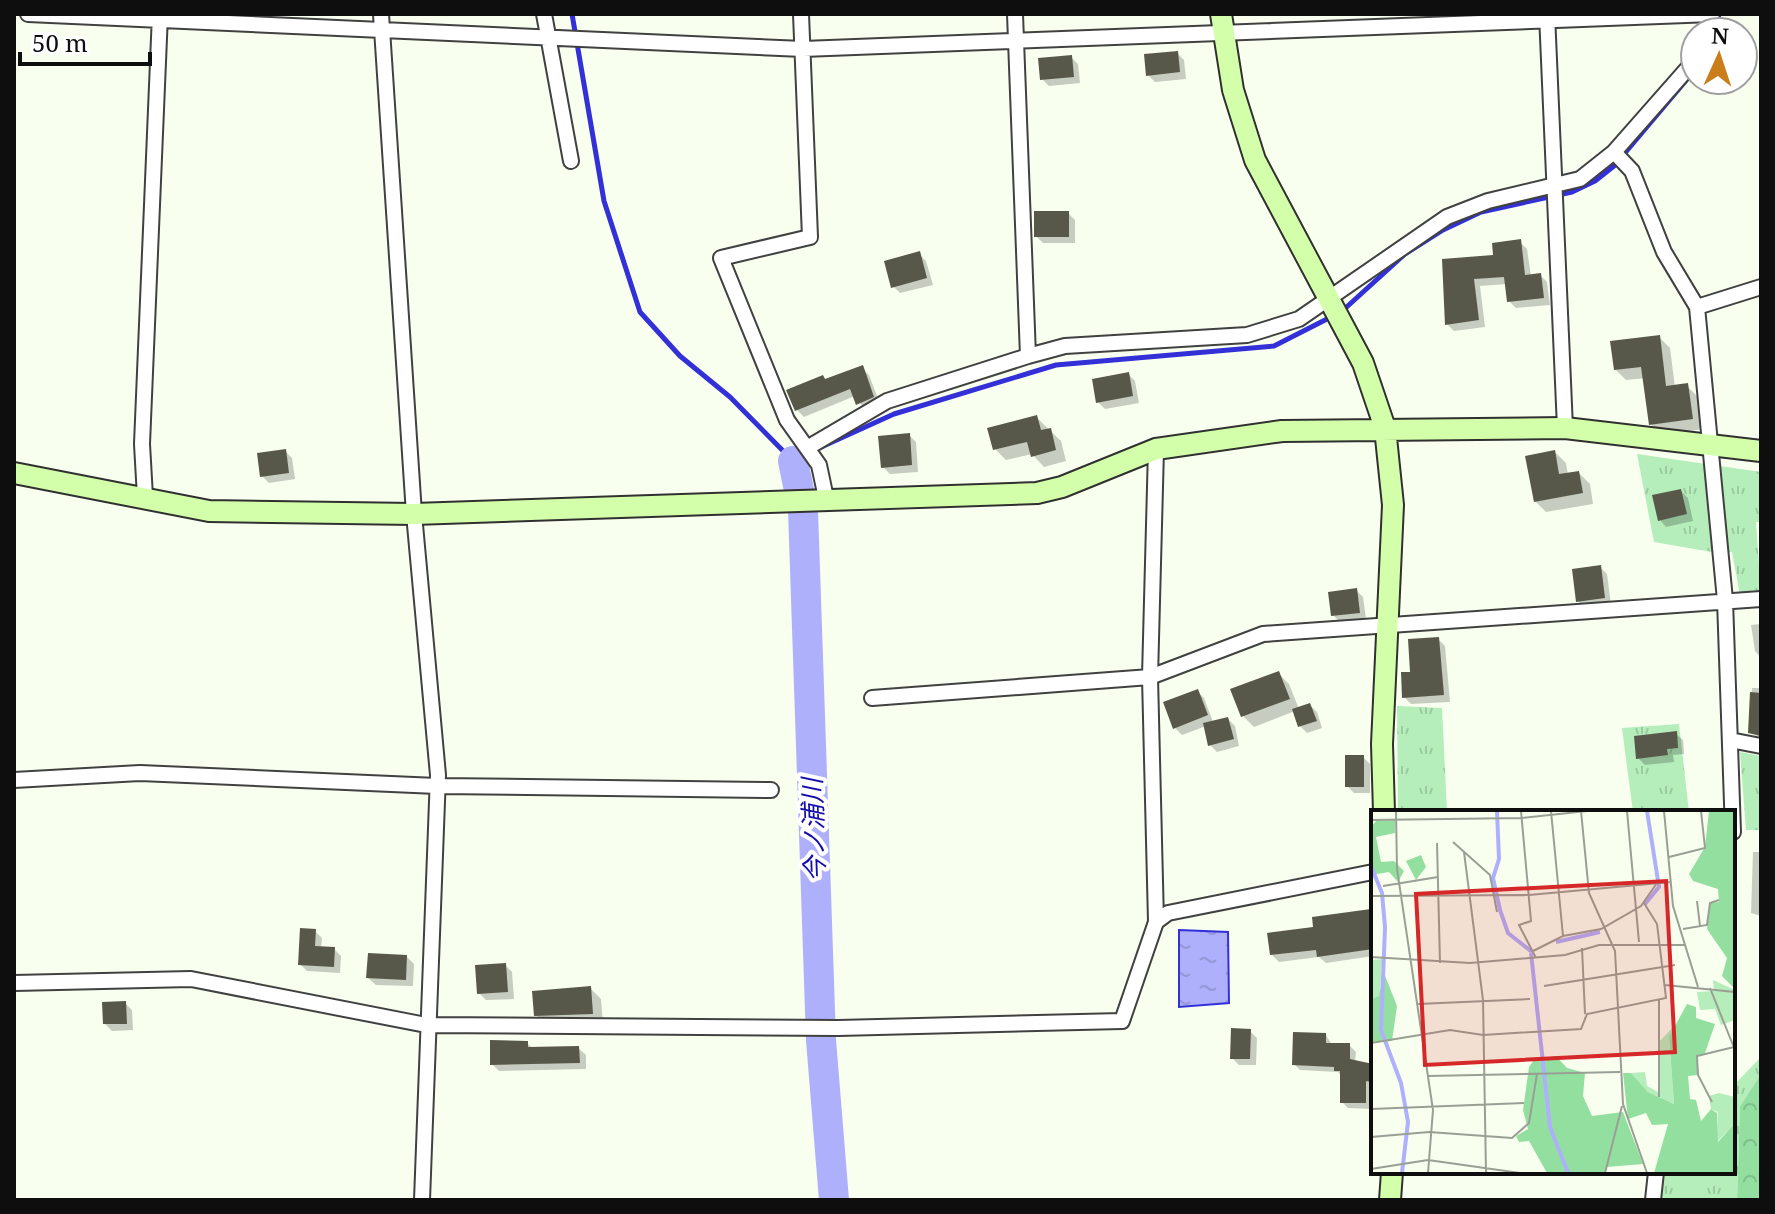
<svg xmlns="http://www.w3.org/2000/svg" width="1775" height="1214" viewBox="0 0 1775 1214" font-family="'Noto Serif','Noto Sans JP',serif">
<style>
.grass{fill:url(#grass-tufts)}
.forest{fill:url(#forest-crowns)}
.water{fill:url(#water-ripples);stroke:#3330d8;stroke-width:2}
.shadow{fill:#0003}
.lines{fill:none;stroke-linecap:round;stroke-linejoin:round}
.stream{stroke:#3330d8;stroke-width:5}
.river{stroke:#afb0fb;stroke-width:30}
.building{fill:#58584a}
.street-casing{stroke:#414141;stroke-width:18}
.secondary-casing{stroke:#303030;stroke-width:24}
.street{stroke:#fff;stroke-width:14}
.secondary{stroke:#d4ffaa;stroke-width:20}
.labels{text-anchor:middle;stroke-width:8;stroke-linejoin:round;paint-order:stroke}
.water-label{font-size:26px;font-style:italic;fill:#150dab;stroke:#fff}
.inset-river{fill:none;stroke:#afb0fb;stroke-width:4}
.inset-road{fill:none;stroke:#9a9f95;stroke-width:2}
.view{fill:#d62828;fill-opacity:0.15;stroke:#d62828;stroke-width:4}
.inset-edge{fill:none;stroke:#0e0e0e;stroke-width:4}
</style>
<defs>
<pattern id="grass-tufts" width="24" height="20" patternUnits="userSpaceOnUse" patternTransform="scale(2)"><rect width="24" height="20" fill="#b5edbb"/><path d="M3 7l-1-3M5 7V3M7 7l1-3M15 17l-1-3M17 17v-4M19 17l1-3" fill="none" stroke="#9acaa0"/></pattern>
<pattern id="forest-crowns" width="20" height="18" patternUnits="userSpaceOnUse" patternTransform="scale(2)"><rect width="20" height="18" fill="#93dfa0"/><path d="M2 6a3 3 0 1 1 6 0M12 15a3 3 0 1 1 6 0" fill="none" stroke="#7ebe89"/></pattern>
<pattern id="water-ripples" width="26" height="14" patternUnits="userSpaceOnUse" patternTransform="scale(2)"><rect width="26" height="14" fill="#afb0fb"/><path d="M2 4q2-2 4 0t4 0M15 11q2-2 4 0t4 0" fill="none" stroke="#9596d6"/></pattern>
</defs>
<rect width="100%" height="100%" fill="#f8ffef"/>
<path class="grass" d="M1637 454 1761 472V522H1756L1761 592 1740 595 1732 552 1718 553 1654 542Z
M1397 706 1442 708 1447 812H1398Z
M1679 724 1689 812H1633L1622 728Z
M1740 752 1761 756V830H1746Z
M1761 1057V1074L1740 1106 1737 1200H1653L1656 1172H1733V1086Z"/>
<path class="forest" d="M1761 1074V1200H1737L1740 1106Z"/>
<path class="water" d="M1179 930 1228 932 1229 1003 1179 1007Z"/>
<path class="shadow" d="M1177 53 1184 60 1186 79 1155 82 1148 75Z
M1071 57 1078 64 1080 83 1049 86 1042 79Z
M1068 213 1075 220V243H1043L1036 236Z
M1520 242 1527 249 1531 276 1540 275 1547 282 1550 305 1516 308 1509 301 1507 284 1480 286 1485 327 1454 331 1447 324 1444 261 1495 257Z
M919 254 926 261 933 285 900 293 893 286Z
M1659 337 1670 348 1675 387 1687 386 1698 397 1703 429 1662 435 1651 424 1645 378 1626 380 1615 369Z
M862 368 869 375 880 404 865 410 855 396 804 417 797 410Z
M1128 374 1135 381 1139 403 1105 409 1098 402Z
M1036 417 1061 441 1066 461 1044 467 1032 454 1006 460 995 449Z
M909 435 916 442 918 472 890 474 883 467Z
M285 451 292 458 295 479 269 483 262 476Z
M1555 452 1566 463 1568 475 1579 473 1590 484 1593 504 1546 512 1535 501Z
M1681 491 1688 498 1693 521 1666 527 1660 520Z
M1600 567 1607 574 1611 605 1585 608 1578 601Z
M1356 590 1363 597 1366 619 1340 622 1333 615Z
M1761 624V658L1755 651 1751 625Z
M1438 639 1445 646 1450 702 1411 704 1404 697Z
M1278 673 1289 684 1299 709 1310 705 1317 712 1322 728 1307 733 1300 726 1295 711 1254 727 1243 716 1233 691Z
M1752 688H1761V738L1750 732Z
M1197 691 1204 698 1213 722 1228 719 1235 726 1239 746 1217 752 1210 745 1206 726 1182 735 1175 728Z
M1676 734 1683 740 1684 754 1673 755 1674 762 1645 765 1638 758Z
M1363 757 1370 764V793H1354L1347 786Z
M1753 852H1761V916L1751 913Z
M1370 911 1373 956 1326 963 1319 957 1279 962 1272 955 1316 928Z
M315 931 322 938 321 948 334 949 341 956 340 973 307 971 300 964Z
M407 957 414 964 413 986 376 985 368 978Z
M505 965 512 972 514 999 486 1000 479 993Z
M590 988 601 999 603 1024 547 1026 536 1015Z
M125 1003 132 1010 133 1030 112 1031 105 1024Z
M1250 1031 1257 1038 1256 1065H1239L1232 1058Z
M1326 1035 1332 1045H1349L1356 1052 1355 1062 1373 1066 1372 1109 1348 1108 1342 1102V1076L1338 1072 1300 1070 1294 1064Z
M527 1043 533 1049 578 1048 586 1055V1069L499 1071 492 1064Z
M91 1198 93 1200H60V1199Z"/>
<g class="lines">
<path class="stream" d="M572 14 604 201 640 312 680 356 730 397 793 461 807 454
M1718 14 1722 32
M1340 313 1405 254 1443 230 1481 212 1572 192 1595 181 1614 166 1689 77
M819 448 894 414 1056 365 1274 346 1331 317"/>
<path class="river" d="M793 461 803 510 821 1040 834 1200"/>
</g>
<path class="building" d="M1178 51 1180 72 1146 76 1144 54Z
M1072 55 1074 77 1040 80 1038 58Z
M1034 211H1069V237H1034Z
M1521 239 1525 275 1541 273 1544 298 1507 302 1504 277 1474 279 1479 320 1445 325 1442 259 1493 255 1492 243Z
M920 251 927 278 891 288 884 261Z
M1660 335 1666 386 1688 383 1693 419 1649 425 1641 367 1614 370 1610 341Z
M863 365 874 397 856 405 850 389 795 411 786 390 823 375 825 379Z
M1129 372 1133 396 1096 403 1092 379Z
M1037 415 1041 430 1051 428 1056 450 1031 457 1027 442 993 450 987 428Z
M910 433 912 465 881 468 878 436Z
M286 449 289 473 260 477 257 453Z
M1555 450 1559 474 1579 471 1583 493 1534 502 1525 456Z
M1681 489 1687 514 1658 521 1652 495Z
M1601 565 1605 598 1576 602 1572 569Z
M1357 588 1360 613 1331 616 1328 592Z
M1439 637 1444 695 1402 698 1401 672H1410L1408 639Z
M1279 671 1290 699 1241 717 1230 689Z
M1198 689 1208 715 1173 729 1163 702Z
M1750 692 1761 693V736L1748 733Z
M1310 703 1317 721 1298 727 1292 709Z
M1228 717 1234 739 1208 746 1203 723Z
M1677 731 1678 748 1667 749 1668 755 1636 759 1634 736Z
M1345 755H1364V787H1345Z
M1371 909 1373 949 1317 957 1316 950 1270 955 1267 933 1313 927 1312 917Z
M300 928 316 929 315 946 335 947 334 967 298 965Z
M368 953 407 955 406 980 366 978Z
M506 963 508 992 477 994 475 965Z
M591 986 593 1014 534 1016 532 991Z
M126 1001 127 1024H103L102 1002Z
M1231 1028 1251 1029 1250 1059H1230Z
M1293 1032 1326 1033V1043H1350V1059L1373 1064 1371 1082 1366 1081V1103H1340V1071H1334V1067L1292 1065Z
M490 1040 528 1041V1047L579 1046 580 1063 490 1065Z"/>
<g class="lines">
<g class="street-casing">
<path id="street" d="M28 14 803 49 1712 14
M381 14 414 514 438 775 422 1200
M544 14 571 161
M801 14 810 237 721 258 787 420 819 465 826 498
M1015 14 1028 356
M1547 14 1565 428
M1711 14 1713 32
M1614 152 1632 171 1664 252 1697 307 1725 600 1733 832
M1697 307 1761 287
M807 448 887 401 1028 356 1065 346 1247 335 1299 319 1447 217 1488 201 1580 179 1614 152 1695 60
M145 497 142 444 160 14
M872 698 1150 677 1263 634 1761 599
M1730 740 1761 746
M14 780 140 773 437 786 771 790
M1156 922 1150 677 1156 449
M14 983 191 979 426 1025 838 1028 1122 1021 1156 922 1168 913 1373 872
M1653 1200 1656 1172"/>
</g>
<g class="secondary-casing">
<path id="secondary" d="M1221 14 1233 90 1255 160 1363 363 1385 428 1393 505 1382 744 1384 812
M14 473 209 511 414 514 1037 493 1062 487 1156 449 1282 431 1565 428 1761 451
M1390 1200 1392 1172"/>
</g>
<use href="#street" class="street"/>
<use href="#secondary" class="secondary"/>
</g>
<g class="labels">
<g class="water-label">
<text transform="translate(814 830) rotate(-92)" y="9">今ノ浦川</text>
</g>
</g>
<g transform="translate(1371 810)">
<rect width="364" height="364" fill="#f8ffef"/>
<path d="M11 149 9 186 0 189V150ZM342 170 364 180V210L350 215 344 199 329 200 326 182 343 181ZM305 214 298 227 303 294 277 282 260 263 274 262 276 276 287 282V233ZM348 283 364 287V313L346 332 347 302 340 299 338 286Z" fill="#b5edbb"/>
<path d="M338 1H364V179L351 166 356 148 336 119 339 93 348 92 347 79 322 71 318 64 334 37ZM24 10V23L5 27 10 52 23 51 33 61 27 72 18 62 0 65V17L5 11ZM50 45 55 57 45 70 35 51ZM13 163 26 196 21 231 0 233V189L8 186ZM316 194 325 197V208L344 214 334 243 326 246 327 265 317 266 319 289 325 290 330 311 340 299 346 303 347 332 364 313V363H283L297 314 281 315 275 303 257 309 252 263H260L277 282 303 294 298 227ZM185 246 196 258 214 263 212 286 221 306 252 302 272 354 236 357 233 363H176L158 331 148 332 145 326 157 319 152 300 158 257 163 250Z" fill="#93dfa0"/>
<path class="inset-river" d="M126 1 128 49 122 68 129 100 137 123 161 142M0 56 11 83 14 117 10 220 30 273 37 312 31 363M274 94 288 77 276 1M185 132 229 122M160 143 179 317 197 363"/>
<path class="inset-road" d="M25 1 26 59 62 300 57 363M150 1 160 111 148 115 165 148M180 1 192 126M210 1 218 83 244 141 252 294 276 363M256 1 268 132M293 1 302 96 327 177M0 10 151 8 216 1M82 32 119 65 126 102M66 33 69 153M93 42 112 190 115 363M298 47 334 38 330 1M12 76 67 67M0 86 158 85 300 72M326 91 329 116M312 119 336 115 339 93 348 90M211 138 214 204M162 141 192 126 230 119 270 96 286 73M0 147 99 153 194 145 228 135H315M294 175 364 182M173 176 304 155M339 178 364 240M47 194 159 189M0 233 79 220 112 225 210 219 216 204 295 188 286 114 273 93M57 266 249 262M288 287V189M341 292 327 265 326 246 363 237M0 299 153 293M0 327 58 322 141 328 158 313 166 264M57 350 149 363M0 359 57 350M234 363 251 296"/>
<path class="view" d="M295 71 304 242 54 255 45 84Z"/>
<rect width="364" height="364" class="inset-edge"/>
</g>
<rect width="1775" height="1214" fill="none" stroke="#0e0e0e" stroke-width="32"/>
<g transform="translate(1719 56) rotate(3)"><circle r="38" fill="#ffffff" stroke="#9f9f9f" stroke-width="2"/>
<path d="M0-6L14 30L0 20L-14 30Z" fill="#ca7e1a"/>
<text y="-12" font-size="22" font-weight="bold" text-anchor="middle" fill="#0e0e0e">N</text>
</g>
<path d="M20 52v12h130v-12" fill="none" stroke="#0e0e0e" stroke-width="4"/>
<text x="32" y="52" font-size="24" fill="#0e0e0e" stroke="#ffffff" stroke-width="6" paint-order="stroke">50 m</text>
</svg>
